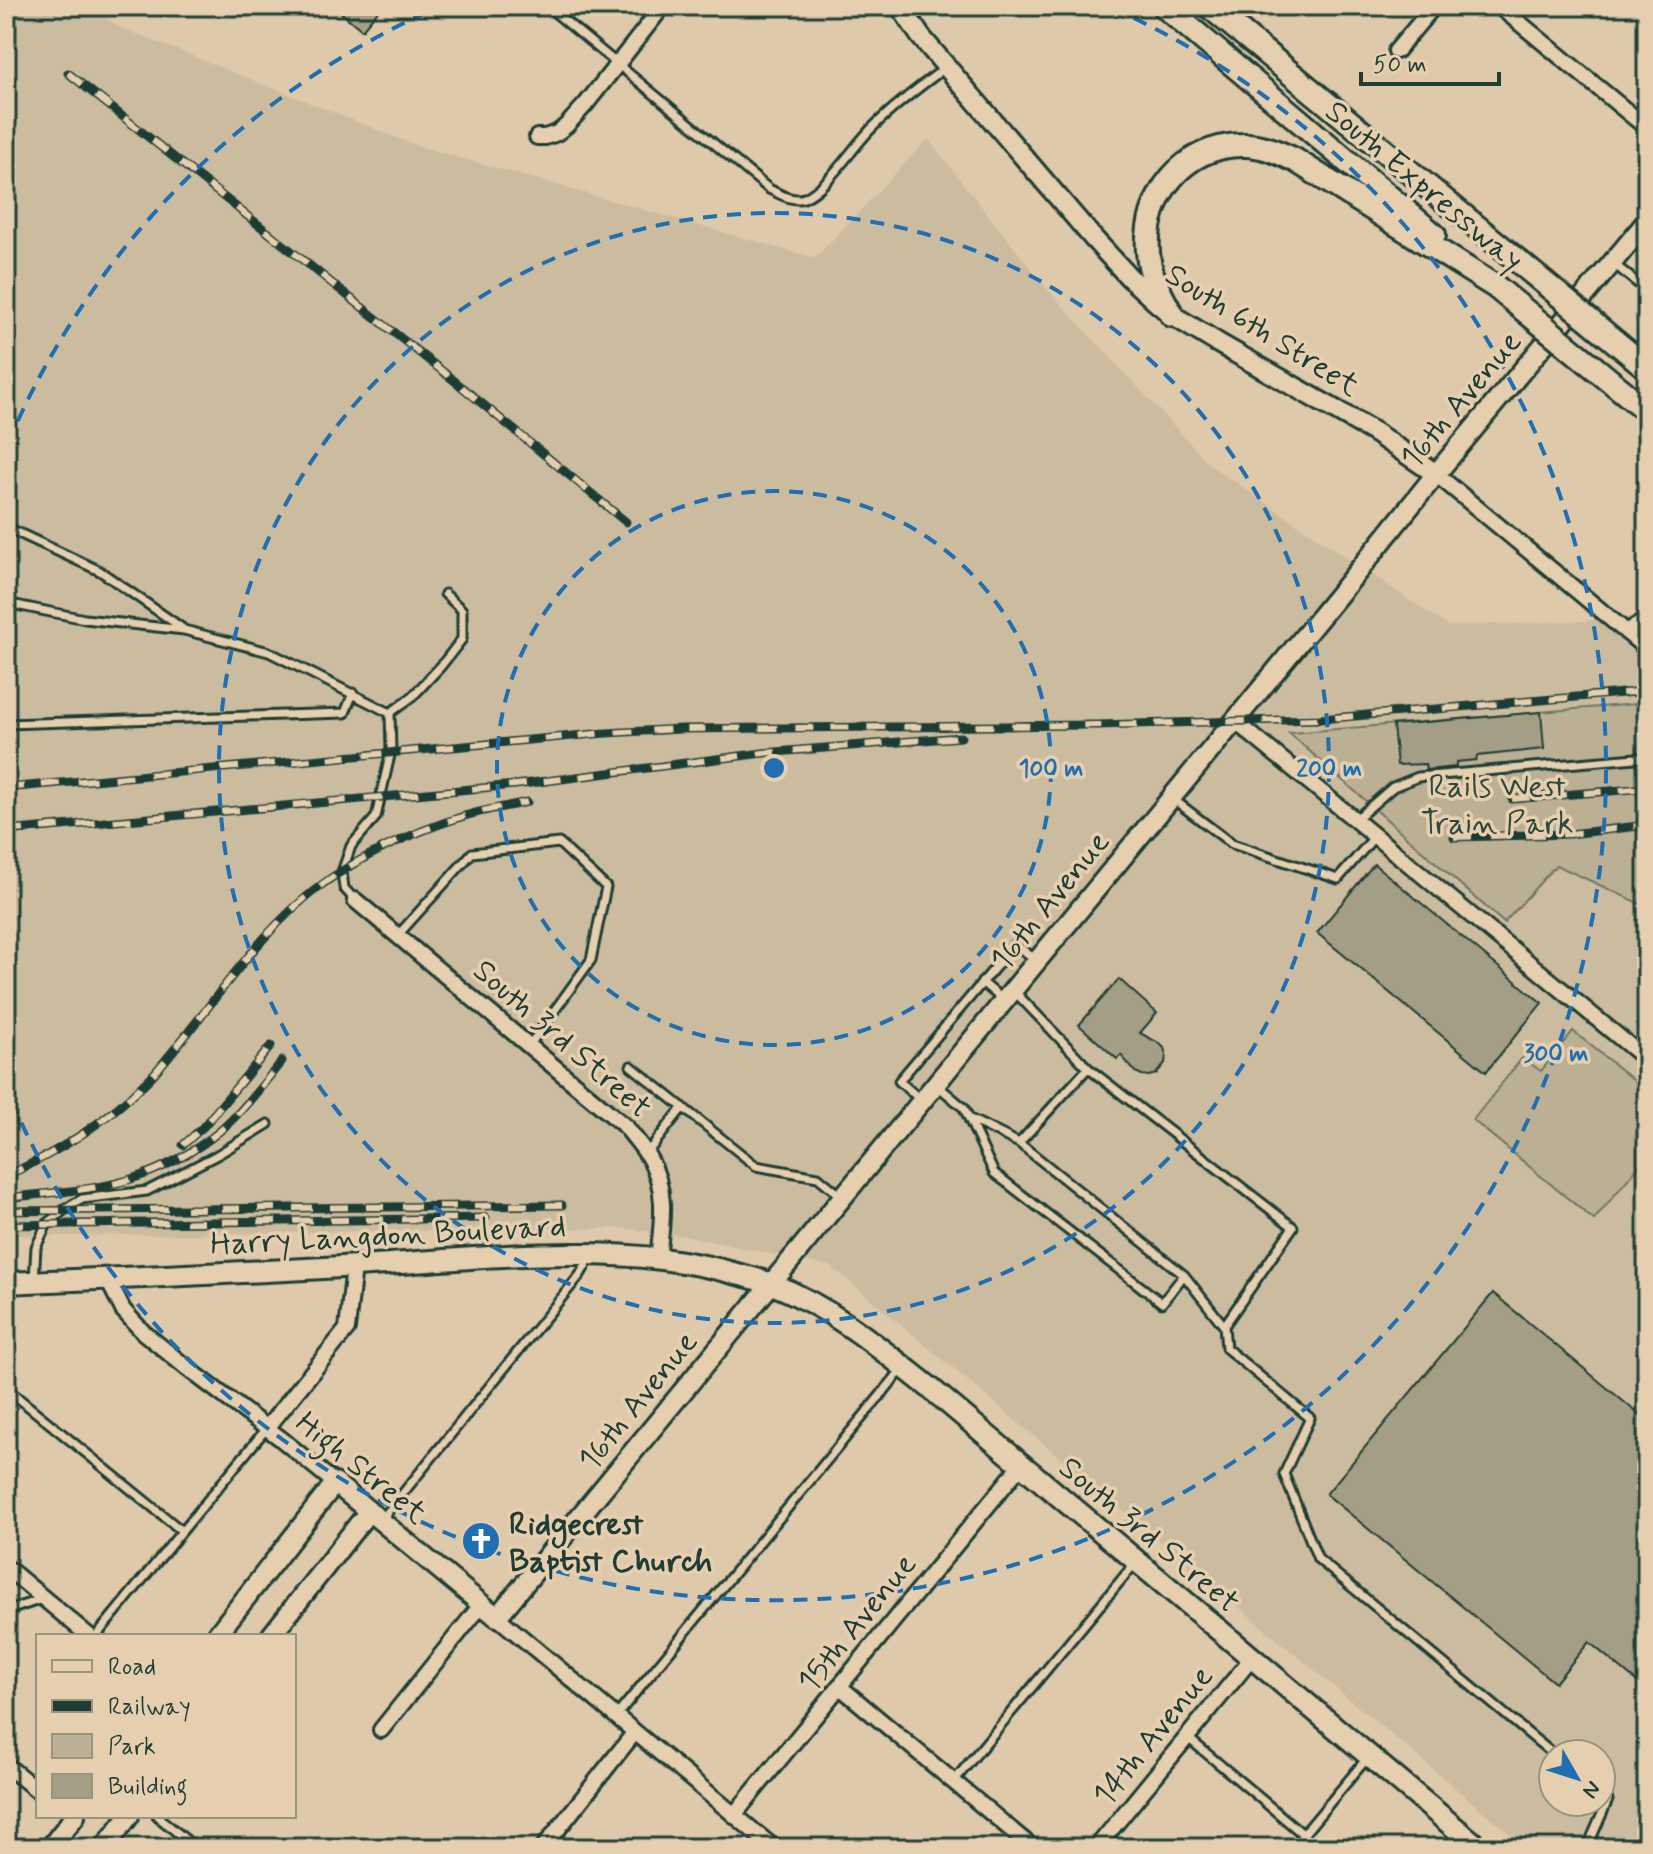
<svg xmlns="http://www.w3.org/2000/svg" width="1653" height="1854" viewBox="0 0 1653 1854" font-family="Mynerve,sans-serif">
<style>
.built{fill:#ccbc9f;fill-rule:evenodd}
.green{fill:#bbaf94;stroke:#6d7664;stroke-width:2}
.building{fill:#a39e85;stroke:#1f3d34;stroke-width:2}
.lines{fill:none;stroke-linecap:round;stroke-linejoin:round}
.service-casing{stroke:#1f3d34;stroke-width:13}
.minor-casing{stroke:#1f3d34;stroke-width:20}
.tertiary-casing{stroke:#1f3d34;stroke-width:24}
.secondary-casing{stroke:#1f3d34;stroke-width:26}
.primary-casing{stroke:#1f3d34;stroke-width:28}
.service{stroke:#e6cfaf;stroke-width:7}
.minor{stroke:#e6cfaf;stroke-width:14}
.tertiary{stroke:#e6cfaf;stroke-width:18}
.secondary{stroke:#e6cfaf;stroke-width:20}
.primary{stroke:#e6cfaf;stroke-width:22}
.rail-casing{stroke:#1f3d34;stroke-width:9}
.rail{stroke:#e6cfaf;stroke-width:6;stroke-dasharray:18;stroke-linecap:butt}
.primary-bridge-casing{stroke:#1f3d34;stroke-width:28;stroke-linecap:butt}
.primary-bridge{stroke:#e6cfaf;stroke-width:22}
.ring{fill:none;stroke:#1f6fb2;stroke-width:4;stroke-dasharray:14 10}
.labels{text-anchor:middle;stroke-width:7;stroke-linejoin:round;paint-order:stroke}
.street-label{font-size:32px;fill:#1f3d34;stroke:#e6cfaf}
.park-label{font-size:32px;fill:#2f483e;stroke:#e6cfaf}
.poi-label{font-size:32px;font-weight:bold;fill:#1f3d34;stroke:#e6cfaf;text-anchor:start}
.centre{fill:#1f6fb2;stroke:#e6cfaf;stroke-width:4}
.ring-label{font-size:24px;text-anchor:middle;font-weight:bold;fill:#1f6fb2;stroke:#e6cfaf;stroke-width:7;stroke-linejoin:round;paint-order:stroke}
</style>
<rect width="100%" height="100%" fill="#dec9aa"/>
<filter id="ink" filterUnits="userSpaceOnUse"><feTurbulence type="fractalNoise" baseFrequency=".0125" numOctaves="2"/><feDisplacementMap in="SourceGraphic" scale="16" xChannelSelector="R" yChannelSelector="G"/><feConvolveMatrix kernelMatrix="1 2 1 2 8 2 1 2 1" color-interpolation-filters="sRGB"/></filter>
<g filter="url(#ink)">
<path class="built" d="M6 6H92L117 26 415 145 815 258 928 139 1047 289 1210 465 1448 626 1580 621 1647 616V1848H1527L832 1267 686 1236 621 1228 58 1236 6 1235ZM1553 1754H1601V1802H1553Z"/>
<path class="green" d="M1647 703V907L1556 865 1504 923 1289 733Z
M1573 1031 1647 1091V1156L1594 1220 1473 1120 1522 1058 1541 1071Z"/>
<path class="building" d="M333 6H382L362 30Z
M1541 712 1544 749 1477 756 1476 760 1456 762V767L1426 770 1425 764 1397 765 1393 725Z
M1374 864 1542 1003 1486 1072 1317 933Z
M1119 979 1157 1013 1140 1033 1159 1043 1164 1048 1166 1055 1165 1063 1156 1074 1149 1076 1142 1075 1135 1072 1121 1055 1117 1059 1079 1025Z
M1493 1293 1647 1421V1690L1589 1642 1555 1683 1326 1494Z"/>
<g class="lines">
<g class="service-casing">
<path id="service" d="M547 6 769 189C780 194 792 202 804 198 827 189 854 145 873 127 895 105 919 87 945 68
M1614 264 1647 291
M6 527 100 571 182 628
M6 603 85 619 184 630 269 652 390 713 391 751 376 817 351 846 342 872 344 888 355 900
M390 713 412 697 441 666 462 639V610L445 594
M6 724 345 713 353 693
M1173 799 1232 844 1338 879 1375 836
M1355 820 1393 787 1418 777 1647 757
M398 935 472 853 559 843 606 887 591 960 529 1046
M982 982 1003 1000
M1015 992 1088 1068 1293 1227 1224 1326 1226 1348 1310 1418 1284 1474 1318 1559 1553 1754
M631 1066 756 1166 818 1177 841 1196
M938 1086 964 1108 994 1173 1162 1303 1184 1275 1224 1326
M921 1100 899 1081 1015 944 1036 960
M970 1119 1019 1143 1184 1275
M1019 1143 1088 1068
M647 1153 683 1107
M34 1280 36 1247 47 1224 64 1210 82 1199 147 1191 217 1155 268 1124
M6 1388 182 1531
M382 1519 580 1275 591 1256
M6 1611 42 1599
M96 1636 266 1429
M617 1715 903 1368
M1187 1737 1304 1835
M954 1781 1136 1562
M157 1816 196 1848
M1292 1848 1368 1757
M1587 1848 1608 1800 1601 1794"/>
</g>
<g class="minor-casing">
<path id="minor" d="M1499 6 1647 128
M1396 51 1434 6
M537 137H545L557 133 567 125 586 104 663 6
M1436 474 1647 649
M1626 632 1647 620
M1235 721 1647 1060
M355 900 626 1127C634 1138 643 1147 649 1158 668 1190 662 1223 658 1258
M107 1278 123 1310 143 1332 187 1368 280 1438 335 1483
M266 1429 347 1329 354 1267
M6 1567 89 1636
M497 1617 774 1848
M839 1686 1033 1848
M381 1730 482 1604
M6 1765 38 1791
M734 1815 1021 1465
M543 1848 635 1732
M1096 1848 1252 1658"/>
</g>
<g class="tertiary-casing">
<path id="tertiary" d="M900 6 921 37 1093 238 1130 278 1155 301 1172 315 1218 343 1374 432 1436 474
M216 1636 335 1483 497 1617 1363 565 1436 474 1647 221
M271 1636 369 1511
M50 1848 75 1816
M104 1848 129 1816"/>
</g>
<g class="secondary-casing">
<path id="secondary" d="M6 1283C123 1278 240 1273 357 1266 483 1259 614 1239 737 1274 749 1277 761 1280 772 1284 831 1307 880 1348 929 1387L1479 1848"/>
</g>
<g class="primary-casing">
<path id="primary" d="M1164 6 1434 235
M1209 6 1518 261
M1172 315C1161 295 1149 275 1148 252 1144 196 1183 146 1242 145 1260 144 1278 152 1295 160L1496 287"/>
</g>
<use href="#service" class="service"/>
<use href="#minor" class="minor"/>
<use href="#tertiary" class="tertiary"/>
<use href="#secondary" class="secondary"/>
<use href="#primary" class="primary"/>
<g class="rail-casing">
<path id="rail" d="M68 73 451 378 626 522
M6 788 606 733 681 729 1097 725 1320 719 1647 691
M1512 799 1647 788
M6 831 515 785 763 753 961 737
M1454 837 1570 834 1647 825
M183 1145 203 1127 271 1046
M6 1176C62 1150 108 1121 151 1077 162 1065 172 1052 182 1040 225 987 265 927 320 886 360 856 414 832 461 817 482 810 505 807 527 802
M6 1198C46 1193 90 1191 128 1180 161 1170 195 1152 221 1130 244 1110 263 1084 282 1061
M6 1211 562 1205
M6 1225 486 1218"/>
</g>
<use href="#rail" class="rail"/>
<g class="primary-bridge-casing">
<path id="primary-bridge" d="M1518 261 1647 368
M1496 287 1647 411"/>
</g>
<use href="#primary-bridge" class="primary-bridge"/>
</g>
</g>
<g class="ring">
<circle cx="774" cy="768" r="277"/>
<circle cx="774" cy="768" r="555"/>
<path d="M8 443A832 832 0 0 1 436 8M1112 8A832 832 0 1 1 8 1093"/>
</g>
<defs>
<g id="church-disc" transform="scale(2)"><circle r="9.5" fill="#1f6fb2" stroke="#e6cfaf"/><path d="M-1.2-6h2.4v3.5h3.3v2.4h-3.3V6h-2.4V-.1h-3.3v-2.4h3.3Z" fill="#fff"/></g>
</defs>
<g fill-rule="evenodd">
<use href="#church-disc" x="481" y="1541"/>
</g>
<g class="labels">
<g class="street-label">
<text transform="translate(1425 185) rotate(40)" y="11">South Expressway</text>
<text transform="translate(1263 329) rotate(32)" y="11">South 6th Street</text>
<text transform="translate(1460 399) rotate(-50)" y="11">16th Avenue</text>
<text transform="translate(1049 900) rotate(-51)" y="11">16th Avenue</text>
<text transform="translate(563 1038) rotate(41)" y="11">South 3rd Street</text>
<text transform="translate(388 1234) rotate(-3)" y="11">Harry Langdon Boulevard</text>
<text transform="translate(637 1400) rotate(-51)" y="11">16th Avenue</text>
<text transform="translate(362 1467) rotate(39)" y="11">High Street</text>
<text transform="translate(1150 1534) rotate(40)" y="11">South 3rd Street</text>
<text transform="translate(856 1622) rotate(-51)" y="11">15th Avenue</text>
<text transform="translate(1152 1735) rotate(-51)" y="11">14th Avenue</text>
</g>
<g class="park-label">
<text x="1497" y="796">Rails West<tspan x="1497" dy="37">Train Park</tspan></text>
</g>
<g class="poi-label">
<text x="509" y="1534">Ridgecrest<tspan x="509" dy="37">Baptist Church</tspan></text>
</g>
</g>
<circle cx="774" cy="768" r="12" class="centre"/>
<g class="ring-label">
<text x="1051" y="776">100 m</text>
<text x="1329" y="776">200 m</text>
<text x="1556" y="1061">300 m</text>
</g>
<rect width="1653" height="1854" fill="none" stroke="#e6cfaf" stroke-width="32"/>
<rect x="16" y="16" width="1621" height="1822" fill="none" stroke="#1f3d34" stroke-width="3" filter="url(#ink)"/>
<rect x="36" y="1634" width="260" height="184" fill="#e6cfaf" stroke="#96957e" stroke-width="2"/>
<rect x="52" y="1660" width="40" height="12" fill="#e6cfaf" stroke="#96957e" stroke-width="2"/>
<text x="108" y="1674" font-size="24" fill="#1f3d34">Road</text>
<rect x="52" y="1700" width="40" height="12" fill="#1f3d34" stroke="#96957e" stroke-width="2"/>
<text x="108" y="1714" font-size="24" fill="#1f3d34">Railway</text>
<rect x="52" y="1734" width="40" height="24" fill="#bbaf94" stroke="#96957e" stroke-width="2"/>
<text x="108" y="1754" font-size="24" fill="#1f3d34">Park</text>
<rect x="52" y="1774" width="40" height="24" fill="#a39e85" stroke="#96957e" stroke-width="2"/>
<text x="108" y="1794" font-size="24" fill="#1f3d34">Building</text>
<g transform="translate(1577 1778) rotate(129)"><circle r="38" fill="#e6cfaf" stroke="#96957e" stroke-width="2"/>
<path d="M0-6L14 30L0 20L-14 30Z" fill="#1f6fb2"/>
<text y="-12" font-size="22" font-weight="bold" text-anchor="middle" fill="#1f3d34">N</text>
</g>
<path d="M1361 72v12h138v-12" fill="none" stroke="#1f3d34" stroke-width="4"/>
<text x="1373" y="72" font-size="24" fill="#1f3d34" stroke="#e6cfaf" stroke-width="6" paint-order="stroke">50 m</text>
</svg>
